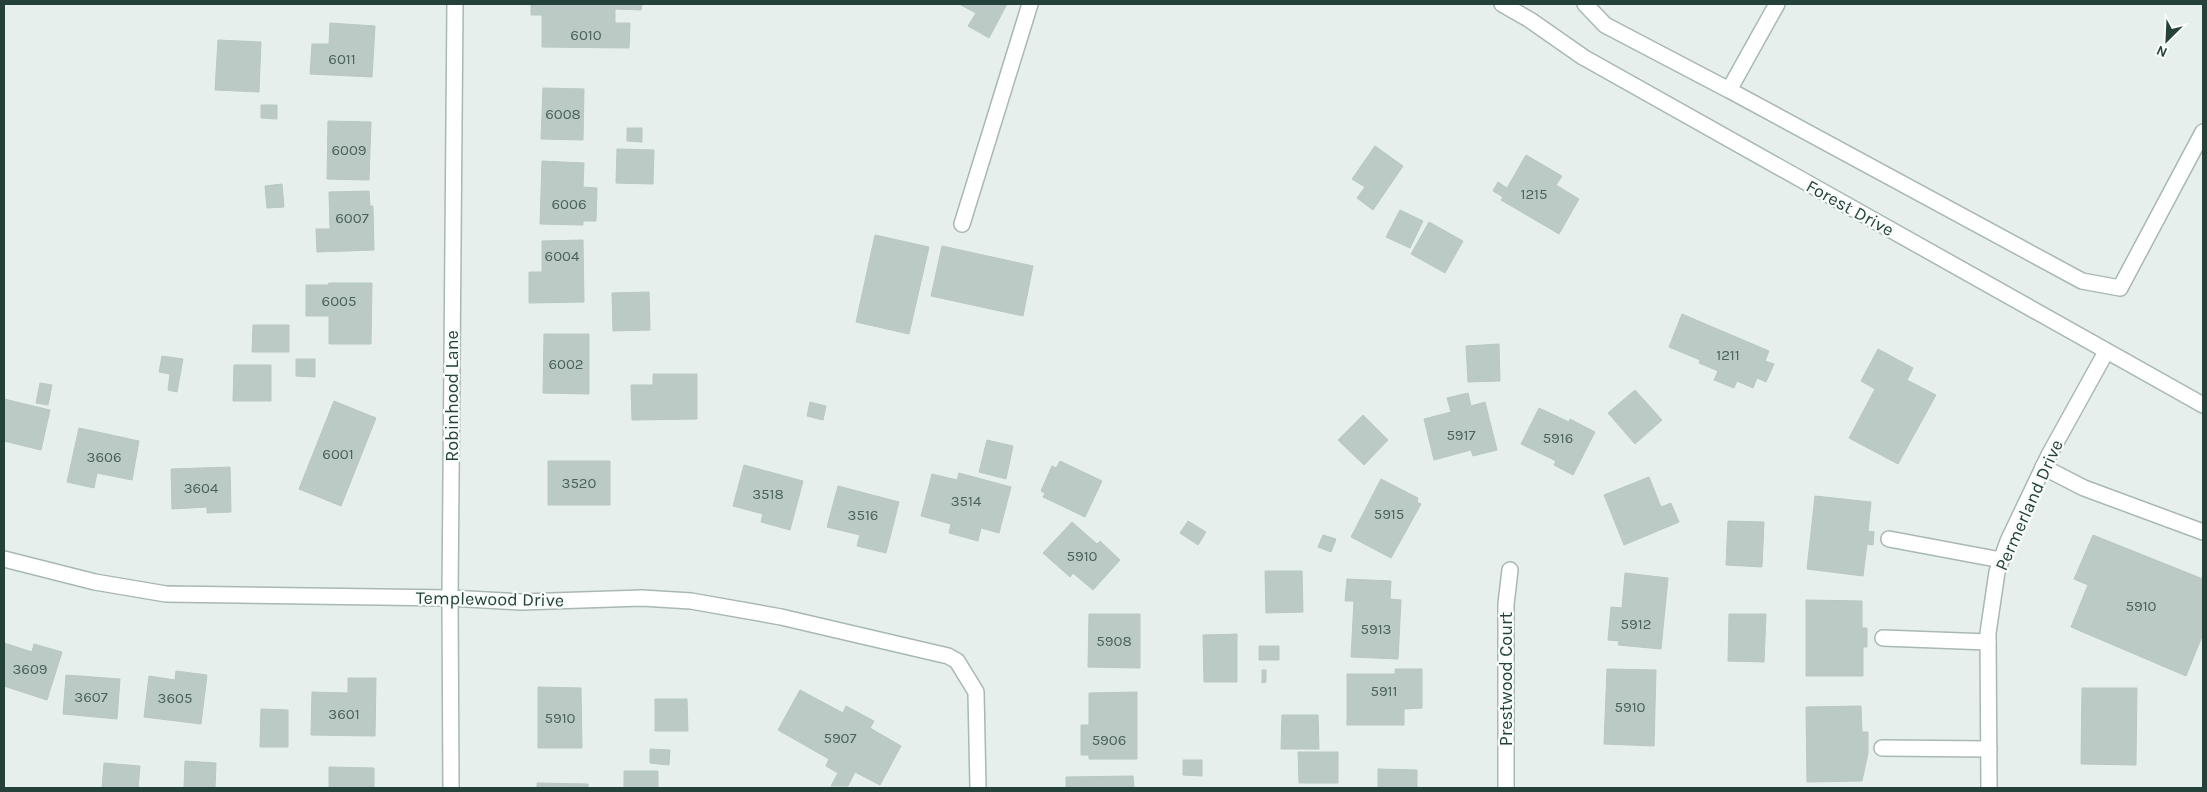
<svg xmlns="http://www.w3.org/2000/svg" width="2207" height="792" viewBox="0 0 2207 792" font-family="Karla,sans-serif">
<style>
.building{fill:#bbcac4;stroke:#b8c9c2}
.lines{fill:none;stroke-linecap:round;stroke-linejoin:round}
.lane-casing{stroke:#a8b8b2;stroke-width:18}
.street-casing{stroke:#a8b8b2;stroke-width:18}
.lane{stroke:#fff;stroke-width:15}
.street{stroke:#fff;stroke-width:15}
.labels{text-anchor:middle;stroke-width:4.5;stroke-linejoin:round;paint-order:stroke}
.number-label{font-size:15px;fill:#4a645c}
.street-label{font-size:18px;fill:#24423a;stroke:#f7fbf9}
</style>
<rect width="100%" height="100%" fill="#e6efeb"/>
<path class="building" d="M531 4H642L641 10 615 9V23H630L629 48 542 47V15H531Z
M959 4H1007L989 38 968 26 976 13Z
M330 23 375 26 372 77 310 74 312 44H329Z
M218 40 261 42 259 92 215 90Z
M543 88 584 89 583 140 541 139Z
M261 105H277V119L261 118Z
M328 121 371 122 369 180 327 179Z
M627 128H642V142L627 141Z
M1375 146 1403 166 1373 210 1357 198 1365 187 1352 179Z
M617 149 654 150 653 184 616 183Z
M1526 155 1562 176 1556 185 1579 199 1559 234 1501 200 1503 197 1493 191 1498 182 1507 188Z
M542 161 584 163 583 187 597 188 596 221H583V225L540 224Z
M282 184 284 207 267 208 265 186Z
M369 191 370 206H373L374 250 317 252 316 229H330L329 192Z
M1400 210 1423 221 1410 248 1386 237Z
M1429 222 1463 241 1445 273 1411 254Z
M875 235 929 247 909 334 856 322Z
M583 240 584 302 529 303V272H542V241Z
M942 246 1033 266 1023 316 931 296Z
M329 283H372L371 344H329V316H306V285H328Z
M649 292 650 330 613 331 612 293Z
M1682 314 1769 351 1765 361 1774 364 1766 382 1757 378 1753 388 1737 381 1734 388 1714 380 1718 371 1699 363 1700 360 1669 347Z
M253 325H289V352H252Z
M544 334H589V394L543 393Z
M1499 344 1500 381 1468 382 1466 346Z
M1878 349 1913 368 1907 380 1936 395 1898 464 1849 438 1875 389 1861 381Z
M162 356 183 359 177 392 168 390 170 374 159 372Z
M296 359H315V377L296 376Z
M234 365H271V401H233Z
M653 374H697V419L632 420 631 385H653Z
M40 383 52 385 48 405 36 403Z
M1635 390 1662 420 1635 444 1608 413Z
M1468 393 1471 406 1485 402 1497 450 1473 456 1471 450 1434 460 1424 419 1451 412 1447 398Z
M4 399 50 410 41 450 4 441Z
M334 401 376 418 341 506 299 489Z
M810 402 826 406 823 420 807 416Z
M1539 408 1569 422 1570 419 1595 432 1573 475 1554 465 1556 461 1521 444Z
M1363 415 1388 440 1364 465 1338 440Z
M79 428 139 441 132 480 97 473 94 488 67 482Z
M987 440 1013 446 1006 479 979 472Z
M548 461H610V505H548Z
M1060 461 1102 481 1085 517 1043 497 1045 493 1041 491 1052 466 1056 468Z
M744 465 803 481 790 530 761 522 763 514 733 506Z
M230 467 231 512 207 513V507L172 509 171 469Z
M959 473 1011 487 999 533 981 528 978 541 949 533 951 524 921 516 932 474 957 480Z
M1649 477 1661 507 1671 503 1679 522 1624 545 1604 495Z
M1381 479 1418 498 1417 502 1421 504 1391 558 1351 537Z
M838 486 899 502 886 553 857 546 860 535 827 527Z
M1815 496 1871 502 1868 531 1874 532 1873 545 1867 544 1863 576 1807 569Z
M1188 521 1206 532 1198 545 1180 533Z
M1728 521 1764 522 1762 567 1726 565Z
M1072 522 1097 544 1100 541 1120 560 1093 590 1073 573 1070 577 1043 553Z
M1323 535 1336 539 1331 552 1318 547Z
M2093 535 2203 579V634L2186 676 2071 627 2088 585 2074 579Z
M1265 571H1302L1303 612 1266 613Z
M1625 573 1668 578 1661 649 1618 645 1619 641 1608 640 1611 607 1622 608Z
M1347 579 1391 581 1390 599 1401 600 1398 659 1351 657 1354 601H1345Z
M1806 600 1862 601V628H1867V647H1863V676H1806Z
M1089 614H1140V668L1088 667Z
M1729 614H1766L1764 662 1728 661Z
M1237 634V682H1204L1203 635Z
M4 643 32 652 34 644 62 652 47 700 4 686Z
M1259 646H1279V660H1259Z
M1395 669H1422V708L1404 709V725H1347V674H1395Z
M1607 669 1656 670 1654 746 1604 744Z
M1262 670H1266V682L1262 683Z
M176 671 207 675 201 724 144 717 149 676 175 680Z
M66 675 120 679 117 719 63 714Z
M348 678H376L375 736 311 735 312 692 348 693Z
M538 687 581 688 582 748H538Z
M2082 688H2137L2136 765 2081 764Z
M800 690 843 713 846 706 874 721 870 728 901 746 880 785 855 772 848 786H831L838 773 826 766 829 759 778 730Z
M1137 692V759H1089V755H1081V725H1089V693Z
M655 699H687L688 731H655Z
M1861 706 1862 732H1868V753L1862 781 1807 782 1806 707Z
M261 709 288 710V747H260Z
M1282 715H1318L1319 749H1281Z
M650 749 670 750 669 765 650 763Z
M1298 752H1338V783H1299Z
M1183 760H1202V776L1183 775Z
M185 761 216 763 215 788H184Z
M104 763 140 766 138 788H102Z
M329 767 374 768V788H329Z
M1378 769 1417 770V788H1378Z
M624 771H658V788H624Z
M1133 776 1134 788H1066V777Z
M537 783 588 784V788H537Z"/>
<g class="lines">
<g class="lane-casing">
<path id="lane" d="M1585 4 1605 25 1729 90
M1777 4 1729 90 2082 281 2120 288 2203 132
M962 224 1030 4
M2043 467 2084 488 2203 532
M1889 539 2001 560
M1883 638 1988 642
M1882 748 1989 749"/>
</g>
<g class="street-casing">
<path id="street" d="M1502 4 1530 20 1583 57 2203 405
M4 559 95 582 166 594 450 598 521 602 642 598 691 601 781 617 948 656 957 661 976 692 978 788
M451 788 450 598 455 4
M1506 788V604L1510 570
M1989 788 1988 633 1997 572 2008 541 2049 455 2106 352"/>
</g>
<use href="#lane" class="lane"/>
<use href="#street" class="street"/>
</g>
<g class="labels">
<g class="number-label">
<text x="586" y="40">6010</text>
<text x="342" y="64">6011</text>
<text x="563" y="119">6008</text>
<text x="349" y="155">6009</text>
<text x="1534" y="199">1215</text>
<text x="569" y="209">6006</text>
<text x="352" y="223">6007</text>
<text x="562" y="261">6004</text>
<text x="339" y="306">6005</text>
<text x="1728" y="360">1211</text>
<text x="566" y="369">6002</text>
<text x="1461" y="440">5917</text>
<text x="1558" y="443">5916</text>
<text x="338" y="459">6001</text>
<text x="104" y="462">3606</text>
<text x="579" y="488">3520</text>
<text x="201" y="493">3604</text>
<text x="768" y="499">3518</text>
<text x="966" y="506">3514</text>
<text x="1389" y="519">5915</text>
<text x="863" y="520">3516</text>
<text x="1082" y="561">5910</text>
<text x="2141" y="611">5910</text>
<text x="1636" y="629">5912</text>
<text x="1376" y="634">5913</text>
<text x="1114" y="646">5908</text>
<text x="30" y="674">3609</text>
<text x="1384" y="696">5911</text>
<text x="91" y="702">3607</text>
<text x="175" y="703">3605</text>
<text x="1630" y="712">5910</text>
<text x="344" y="719">3601</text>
<text x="560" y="723">5910</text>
<text x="840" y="743">5907</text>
<text x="1109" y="745">5906</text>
</g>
<g class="street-label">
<text transform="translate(1850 208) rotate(29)" y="6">Forest Drive</text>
<text transform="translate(452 396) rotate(-90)" y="6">Robinhood Lane</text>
<text transform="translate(2029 505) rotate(-66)" y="6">Permerland Drive</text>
<text transform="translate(490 599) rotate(1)" y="6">Templewood Drive</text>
<text transform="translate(1506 679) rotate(-90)" y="6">Prestwood Court</text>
</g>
</g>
<rect width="2207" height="792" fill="none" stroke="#24423a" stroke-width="10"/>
<g transform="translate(2167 40) rotate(204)" stroke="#f7fbf9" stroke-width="4" paint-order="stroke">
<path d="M0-4L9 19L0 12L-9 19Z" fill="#24423a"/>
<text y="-8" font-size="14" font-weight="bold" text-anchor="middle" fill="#24423a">N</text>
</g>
</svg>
